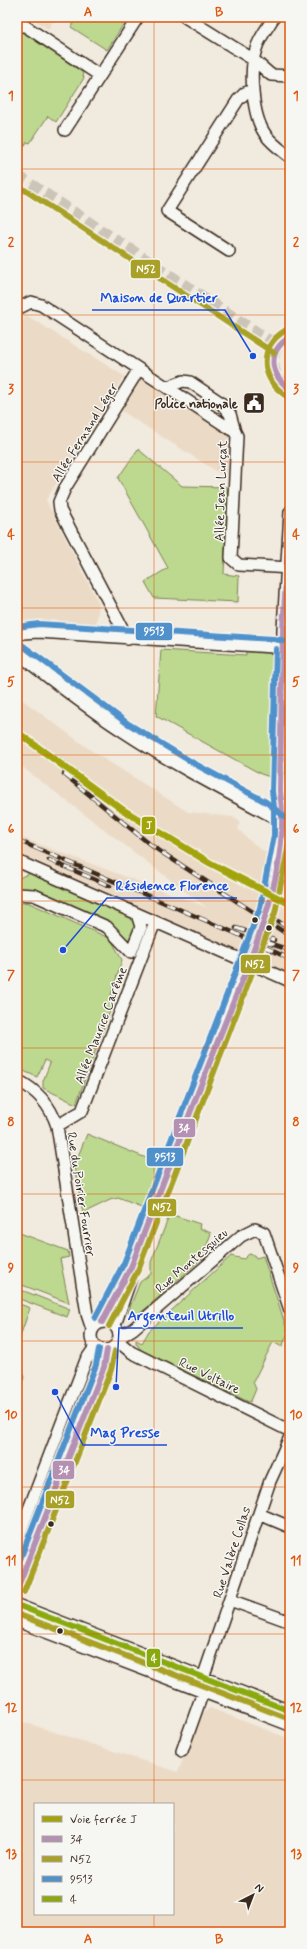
<svg xmlns="http://www.w3.org/2000/svg" width="307" height="1949" viewBox="0 0 307 1949" font-family="Mynerve,sans-serif">
<style>
.built{fill:#ebdbc6;fill-rule:evenodd}
.green{fill:#bdd88f;stroke:#7c8156}
.lines{fill:none;stroke-linecap:round;stroke-linejoin:round}
.minor-tunnel{stroke:#cdc4b8;stroke-width:11;stroke-dasharray:11 5.5;stroke-linecap:butt}
.minor-casing{stroke:#3b2a1e;stroke-width:14}
.major-casing{stroke:#3b2a1e;stroke-width:17}
.minor{stroke:#f6f6f2;stroke-width:11}
.major{stroke:#f6f6f2;stroke-width:14}
.rail-casing{stroke:#3b2a1e;stroke-width:4.5}
.rail{stroke:#f6f6f2;stroke-width:3;stroke-dasharray:9;stroke-linecap:butt}
.minor-bridge-casing{stroke:#3b2a1e;stroke-width:14;stroke-linecap:butt}
.minor-bridge{stroke:#f6f6f2;stroke-width:11}
.bus-1-casing{stroke:#f6f6f2;stroke-width:9}
.bus-2-casing{stroke:#f6f6f2;stroke-width:9}
.bus-3-casing{stroke:#f6f6f2;stroke-width:9}
.bus-4-casing{stroke:#f6f6f2;stroke-width:9}
.bus-1{stroke:#b490b3;stroke-width:6}
.bus-2{stroke:#a9a127;stroke-width:6}
.bus-3{stroke:#5091cb;stroke-width:6}
.bus-4{stroke:#89a90f;stroke-width:6}
.rail-1-casing{stroke:#f6f6f2;stroke-width:10}
.rail-1{stroke:#a3a408;stroke-width:7}
.grid{fill:none;stroke:#df570d;stroke-width:1;stroke-opacity:0.55}
.bus-dot{fill:#3b2a1e;stroke:#f6f6f2;stroke-width:1.5}
.labels{text-anchor:middle;stroke-width:3;stroke-linejoin:round;paint-order:stroke}
.poi-label{font-size:13px;font-weight:bold;fill:#3b2a1e;stroke:#f6f6f2;text-anchor:end}
.street-label{font-size:13px;fill:#3b2a1e;stroke:#f6f6f2}
.leader{fill:none;stroke:#1d4ed8;stroke-width:1.5}
.callout-dot{fill:#1d4ed8;stroke:#f6f6f2;stroke-width:1.5}
.callout-label{font-size:14px;text-anchor:middle;font-weight:bold;fill:#1d4ed8;stroke:#f6f6f2;stroke-width:3;stroke-linejoin:round;paint-order:stroke}
.line-badge{stroke:#f6f6f2;stroke-width:1.5}
.badge-label{font-size:11px;text-anchor:middle;font-weight:bold;fill:#fff}
.neatline{fill:none;stroke:#df570d;stroke-width:1.5}
.grid-label{font-size:13px;text-anchor:middle;font-weight:bold;fill:#df570d}
</style>
<rect width="100%" height="100%" fill="#f1eade"/>
<filter id="ink" filterUnits="userSpaceOnUse"><feTurbulence type="fractalNoise" baseFrequency=".025" numOctaves="2"/><feDisplacementMap in="SourceGraphic" scale="8" xChannelSelector="R" yChannelSelector="G"/><feConvolveMatrix kernelMatrix="1 2 1 2 8 2 1 2 1" color-interpolation-filters="sRGB"/></filter>
<g filter="url(#ink)">
<path class="built" d="M30 17H56L48 29Z
M26 315 124 376 46 500 99 604 96 626 17 620V328Z
M146 379 229 432 227 478 120 410 139 380Z
M17 696 92 751 188 812 233 817 240 822 238 829 250 841 265 852 290 858V975L17 856V836L206 907 17 763Z
M210 1708 290 1739V1932H17V1720L178 1772 200 1715ZM35 1804H173V1914H35Z"/>
<path class="green" d="M78 17H128L107 50 71 27Z
M17 32 24 33 82 72 84 78 56 122 48 116 30 143 27 142 21 151 17 148Z
M138 449 182 486 228 487 224 574 239 576 238 602 154 598 145 582 168 568 118 478Z
M246 649 272 650 270 777 261 774 156 716 161 650 246 655Z
M32 872 138 920 130 942 127 943 17 892 19 878Z
M27 902 109 938 113 943 122 960 111 995 115 997 76 1104 43 1088V1081L50 1063 45 1060 37 1077 17 1068V904Z
M87 1134 161 1164 144 1208 118 1198 110 1200 83 1213 74 1166Z
M170 1214 200 1224 199 1228 211 1233 207 1245 206 1255 135 1318 130 1315 128 1312 140 1282 151 1274V1262Z
M17 1232 68 1251 69 1257 60 1259 69 1303 17 1283Z
M249 1254 254 1255 256 1258 263 1256 288 1333 282 1347 273 1342 253 1382 256 1389 251 1401 249 1402 141 1350 136 1343V1340L142 1343 149 1331 231 1256 244 1259Z
M24 1291 70 1309 67 1317 17 1298V1293Z
M17 1303 30 1308 17 1345Z
M17 1366C26 1372 26 1382 17 1388Z
M36 1617 290 1714V1722L33 1624Z"/>
<g class="lines">
<path class="minor-tunnel" d="M17 175 278 346
M290 337C266 347 270 378 290 389"/>
<g class="minor-casing">
<path id="minor" d="M185 17 254 60 271 75 290 76
M274 17C268 27 259 38 256 49 249 70 252 115 265 134 271 143 281 150 290 157
M17 26H25L99 75
M65 130 138 17
M229 251 167 211 238 100 245 93 253 90
M17 309 31 302 41 305 139 369 65 488 59 502 60 510 128 639
M139 369 235 432 237 436 231 558 239 565 290 568
M168 387 183 381 190 382 220 402 230 414 235 432
M17 636 23 633 38 632 273 647 290 650
M283 803 280 791 283 629 290 512
M17 861 290 981
M17 894 34 895 107 927 131 952 141 927 137 914
M17 1080C37 1090 50 1104 57 1126L87 1314 92 1329
M57 1126 82 1111 155 922
M91 1336a14 14 0 1 1 28 0a14 14 0 1 1-28 0Z
M102 1322 125 1276 131 1267 230 1010
M115 1325 131 1278V1271
M120 1337 133 1329 241 1236 255 1229 264 1233 290 1310
M119 1342 131 1352 290 1431
M259 1514 290 1527
M17 1540 86 1360 95 1347
M17 1589 104 1367 107 1350
M230 1600 285 1620 290 1618
M17 1605 290 1711
M17 1621 290 1725
M203 1678 270 1481 290 1437
M182 1751 203 1692"/>
</g>
<g class="major-casing">
<path id="major" d="M17 651C52 678 86 706 124 730 177 765 234 794 290 824"/>
</g>
<use href="#minor" class="minor"/>
<use href="#major" class="major"/>
<g class="rail-casing">
<path id="rail" d="M64 774 152 846 290 936
M17 840 235 933 290 959
M49 860 110 886
M265 913 290 929
M236 928 274 940
M265 942 290 950"/>
</g>
<use href="#rail" class="rail"/>
<g class="minor-bridge-casing">
<path id="minor-bridge" d="M230 1010C243 978 258 946 268 913 278 877 282 840 283 803"/>
</g>
<use href="#minor-bridge" class="minor-bridge"/>
<g class="bus-1-casing">
<path id="bus-1" d="M290 337C267 351 269 374 290 389
M102 1322 131 1267C159 1193 187 1120 216 1046 245 970 293 874 280 791L283 629 290 512
M17 1589 104 1367 107 1350"/>
</g>
<g class="bus-2-casing">
<path id="bus-2" d="M17 185 274 353
M285 395C260 377 258 347 286 330
M290 683 288 790 290 803
M109 1326 138 1270 275 913 290 839
M24 1592 111 1370 115 1351
M17 1614 287 1718"/>
</g>
<g class="bus-3-casing">
<path id="bus-3" d="M17 627 39 624 274 639 290 642
M22 645 127 723 195 764 266 802 290 821
M95 1318 124 1263 260 908 274 835V807L272 791 276 649
M17 1567 96 1365 99 1349"/>
</g>
<g class="bus-4-casing">
<path id="bus-4" d="M17 1605 290 1711"/>
</g>
<use href="#bus-1" class="bus-1"/>
<use href="#bus-2" class="bus-2"/>
<use href="#bus-3" class="bus-3"/>
<use href="#bus-4" class="bus-4"/>
<g class="rail-1-casing">
<path id="rail-1" d="M17 732 123 810 210 863 290 904"/>
</g>
<use href="#rail-1" class="rail-1"/>
</g>
</g>
<path class="grid" d="M154 17V1804M17 169H290M17 315H290M17 462H290M17 608H290M17 755H290M17 901H290M17 1048H290M17 1194H290M17 1341H290M17 1487H290M17 1634H290M17 1780H290M154 1914V1932"/>
<defs>
<g id="civic-square" transform="scale(1.15)"><rect x="-9" y="-9" width="18" height="18" rx="4" fill="#3b2a1e" stroke="#f6f6f2"/><path d="M-.6-6.5H3V-4.5H.6V-3L4-1V1h2V6H-6V1h2V-1L-.6-3ZM-1.2 2.5V6h2.4V2.5Z" fill="#fff"/></g>
</defs>
<g fill-rule="evenodd">
<use href="#civic-square" x="254" y="403"/>
</g>
<g class="bus-dot">
<circle cx="255" cy="920" r="3.5"/>
<circle cx="269" cy="928" r="3.5"/>
<circle cx="51" cy="1524" r="3.5"/>
<circle cx="60" cy="1631" r="3.5"/>
</g>
<g class="labels">
<g class="poi-label">
<text x="238" y="408">Police nationale</text>
</g>
<g class="street-label">
<text transform="translate(84 432) rotate(-58)" y="5">Allée Fernand Léger</text>
<text transform="translate(220 491) rotate(-88)" y="5">Allée Jean Lurçat</text>
<text transform="translate(100 1025) rotate(-69)" y="5">Allée Maurice Carême</text>
<text transform="translate(82 1194) rotate(81)" y="5">Rue du Poirier Fourrier</text>
<text transform="translate(191 1260) rotate(-41)" y="5">Rue Montesquieu</text>
<text transform="translate(210 1375) rotate(26)" y="5">Rue Voltaire</text>
<text transform="translate(231 1552) rotate(-72)" y="5">Rue Valère Collas</text>
</g>
</g>
<path class="leader" d="M253 356L225 310H92M63 950L107 898H237M116 1387L119 1328H243M55 1392L83 1445H167"/>
<g class="callout-dot">
<circle cx="253" cy="356" r="4"/>
<circle cx="63" cy="950" r="4"/>
<circle cx="116" cy="1387" r="4"/>
<circle cx="55" cy="1392" r="4"/>
</g>
<g class="callout-label">
<text x="159" y="302">Maison de Quartier</text>
<text x="172" y="890">Résidence Florence</text>
<text x="181" y="1320">Argenteuil Utrillo</text>
<text x="125" y="1437">Mag Presse</text>
</g>
<g class="line-badge">
<rect x="130" y="259" width="31" height="20" rx="4" fill="#a9a127"/>
<rect x="135" y="622" width="38" height="19" rx="4" fill="#5091cb"/>
<rect x="141" y="816" width="15" height="19" rx="4" fill="#a3a408"/>
<rect x="240" y="954" width="31" height="20" rx="4" fill="#a9a127"/>
<rect x="173" y="1118" width="23" height="20" rx="4" fill="#b490b3"/>
<rect x="146" y="1147" width="38" height="20" rx="4" fill="#5091cb"/>
<rect x="147" y="1198" width="30" height="19" rx="4" fill="#a9a127"/>
<rect x="52" y="1460" width="23" height="20" rx="4" fill="#b490b3"/>
<rect x="45" y="1490" width="30" height="19" rx="4" fill="#a9a127"/>
<rect x="146" y="1648" width="15" height="20" rx="4" fill="#89a90f"/>
</g>
<g class="badge-label">
<text x="146" y="273">N52</text>
<text x="154" y="635">9513</text>
<text x="149" y="829">J</text>
<text x="255" y="968">N52</text>
<text x="184" y="1132">34</text>
<text x="165" y="1161">9513</text>
<text x="162" y="1211">N52</text>
<text x="64" y="1474">34</text>
<text x="60" y="1504">N52</text>
<text x="154" y="1662">4</text>
</g>
<rect width="307" height="1949" fill="none" stroke="#f6f6f2" stroke-width="44"/>
<rect x="34" y="1803" width="140" height="112" fill="#f6f6f2" stroke="#aba49d"/>
<rect x="42" y="1816" width="20" height="6" fill="#a3a408" stroke="#aba49d"/>
<text x="70" y="1823" font-size="12" fill="#3b2a1e">Voie ferrée J</text>
<rect x="42" y="1836" width="20" height="6" fill="#b490b3" stroke="#aba49d"/>
<text x="70" y="1843" font-size="12" fill="#3b2a1e">34</text>
<rect x="42" y="1856" width="20" height="6" fill="#a9a127" stroke="#aba49d"/>
<text x="70" y="1863" font-size="12" fill="#3b2a1e">N52</text>
<rect x="42" y="1876" width="20" height="6" fill="#5091cb" stroke="#aba49d"/>
<text x="70" y="1883" font-size="12" fill="#3b2a1e">9513</text>
<rect x="42" y="1896" width="20" height="6" fill="#89a90f" stroke="#aba49d"/>
<text x="70" y="1903" font-size="12" fill="#3b2a1e">4</text>
<g transform="translate(253 1895) rotate(42)" stroke="#f6f6f2" stroke-width="3" paint-order="stroke">
<path d="M0-3L7 15L0 10L-7 15Z" fill="#3b2a1e"/>
<text y="-6" font-size="11" font-weight="bold" text-anchor="middle" fill="#3b2a1e">N</text>
</g>
<rect x="22" y="22" width="263" height="1905" class="neatline"/>
<g class="grid-label">
<text x="88" y="16">A</text>
<text x="219" y="16">B</text>
<text x="11" y="100">1</text>
<text x="296" y="100">1</text>
<text x="11" y="246">2</text>
<text x="296" y="246">2</text>
<text x="11" y="393">3</text>
<text x="296" y="393">3</text>
<text x="11" y="539">4</text>
<text x="296" y="539">4</text>
<text x="11" y="686">5</text>
<text x="296" y="686">5</text>
<text x="11" y="833">6</text>
<text x="296" y="833">6</text>
<text x="11" y="979">7</text>
<text x="296" y="979">7</text>
<text x="11" y="1126">8</text>
<text x="296" y="1126">8</text>
<text x="11" y="1272">9</text>
<text x="296" y="1272">9</text>
<text x="11" y="1419">10</text>
<text x="296" y="1419">10</text>
<text x="11" y="1565">11</text>
<text x="296" y="1565">11</text>
<text x="11" y="1712">12</text>
<text x="296" y="1712">12</text>
<text x="11" y="1858">13</text>
<text x="296" y="1858">13</text>
<text x="88" y="1943">A</text>
<text x="219" y="1943">B</text>
</g>
</svg>
